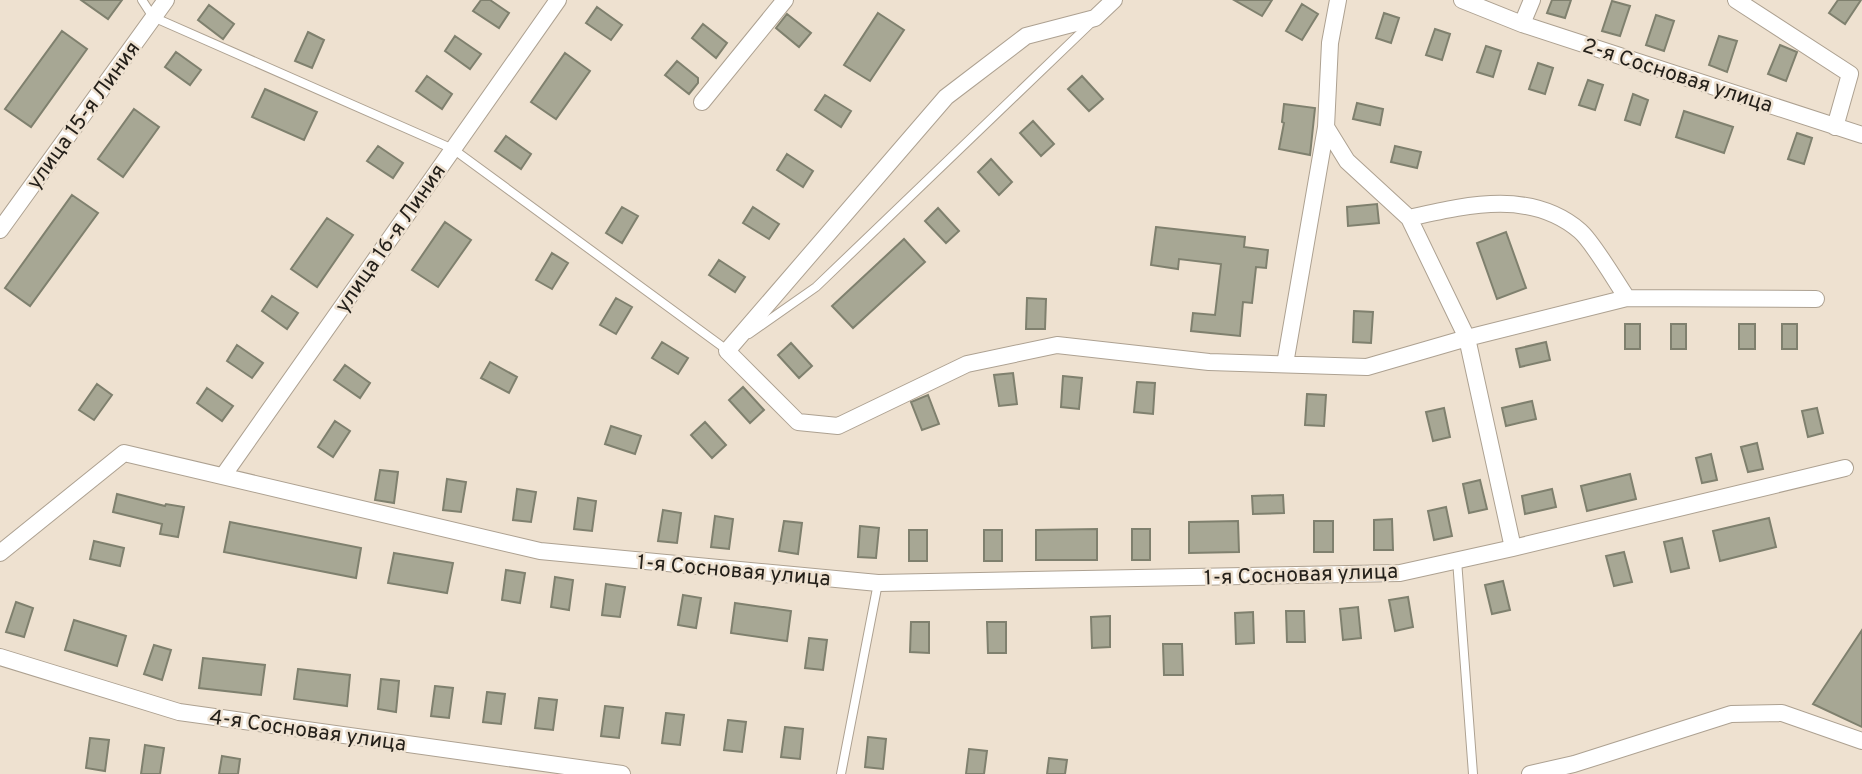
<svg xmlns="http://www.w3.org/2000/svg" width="1862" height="774" viewBox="0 0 1862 774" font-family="Overpass,sans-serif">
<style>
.building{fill:#a7a794;stroke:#7f806e;stroke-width:2}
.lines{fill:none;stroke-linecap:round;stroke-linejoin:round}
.service-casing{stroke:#ada191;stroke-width:10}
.minor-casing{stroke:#ada191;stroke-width:18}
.service{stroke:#fff;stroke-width:8}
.minor{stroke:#fff;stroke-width:16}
.labels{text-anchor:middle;stroke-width:5;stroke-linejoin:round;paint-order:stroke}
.street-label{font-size:21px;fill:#24201a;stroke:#eee1d0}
</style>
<rect width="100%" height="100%" fill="#eee1d0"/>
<path class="building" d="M81 0H122L108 19Z
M481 0H490L509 13 499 28 473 11Z
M1234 0H1272L1262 16Z
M1552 0H1571L1565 18 1547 13Z
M1838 0H1861L1845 24 1829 13Z
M1612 1 1630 6 1620 36 1602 31Z
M1302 4 1318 14 1302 40 1286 31Z
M209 5 234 24 223 39 198 20Z
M597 7 622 25 611 40 586 23Z
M878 13 904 30 870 81 844 65Z
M1384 13 1399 18 1391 43 1376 38Z
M787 14 811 33 799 47 776 28Z
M1656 15 1674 21 1664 51 1646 45Z
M703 24 727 43 716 58 692 38Z
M1435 29 1450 34 1442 60 1426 55Z
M62 31 87 49 31 127 5 109Z
M308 32 324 40 312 68 295 61Z
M455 36 481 54 470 69 445 51Z
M1719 36 1737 41 1727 72 1709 65Z
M1780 45 1797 52 1786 81 1768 74Z
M1486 46 1501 51 1493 77 1477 72Z
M176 52 201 70 190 85 165 67Z
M565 53 590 71 556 119 531 102Z
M677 61 698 78V83L689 94 665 75Z
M1538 63 1553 68 1545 94 1529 89Z
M427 76 452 94 442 109 416 91Z
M1082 76 1103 99 1089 111 1068 89Z
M1588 80 1603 85 1595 110 1579 105Z
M265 89 317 112 304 140 252 117Z
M1633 94 1648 100 1640 125 1625 120Z
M825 95 851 111 841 127 815 110Z
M1357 103 1383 109 1380 125 1353 119Z
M1284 104 1315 108 1310 155 1279 149 1284 123 1282 122Z
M134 109 159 127 123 177 98 159Z
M1684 111 1733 127 1724 153 1676 137Z
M1033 121 1054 144 1041 156 1020 133Z
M1797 133 1812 138 1804 164 1788 159Z
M506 136 531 154 521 169 495 151Z
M378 146 403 163 393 178 367 161Z
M1395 146 1421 152 1417 168 1391 162Z
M787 154 813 171 803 187 777 170Z
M991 159 1012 182 999 195 978 172Z
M72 195 98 213 30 306 5 288Z
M1377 204 1379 223 1348 226 1347 207Z
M622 207 638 216 622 243 606 233Z
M753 207 779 224 769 239 743 223Z
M938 208 959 231 946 243 925 221Z
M327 218 353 235 317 287 291 269Z
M445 222 471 240 438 287 412 270Z
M1156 227 1245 237 1244 247 1268 250 1266 268 1256 267 1252 303 1243 302 1240 336 1191 331 1193 313 1215 315 1221 264 1179 259 1178 269 1151 265Z
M1506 232 1526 288 1497 299 1477 243Z
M904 239 925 262 853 328 832 306Z
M552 253 568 263 552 289 536 280Z
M719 260 745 277 735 292 709 275Z
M272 296 298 313 287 329 262 311Z
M616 298 632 307 616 334 600 325Z
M1027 298 1046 299 1045 329H1026Z
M1354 311 1373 312 1371 343 1353 342Z
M1625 324H1640V349H1625Z
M1671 324H1686V349H1671Z
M1739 324H1755V349H1739Z
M1782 324H1797V349H1782Z
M662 342 688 358 678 374 652 358Z
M1546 342 1550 360 1520 367 1516 349Z
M791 343 812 366 799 378 778 355Z
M237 345 263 363 252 378 227 361Z
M490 362 517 377 509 393 481 378Z
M345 365 370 383 360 398 334 380Z
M1013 373 1017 404 999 406 994 375Z
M1063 376 1082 378 1079 409 1061 407Z
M1137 382 1155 383 1153 414 1134 412Z
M97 384 112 395 94 420 79 410Z
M743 387 764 410 750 423 729 400Z
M207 388 233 406 222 421 197 403Z
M1307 394 1326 395 1324 426 1305 425Z
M928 395 939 424 922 430 911 402Z
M1532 401 1536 419 1506 426 1502 408Z
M1444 408 1450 437 1433 441 1426 412Z
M1817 408 1823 433 1808 437 1802 411Z
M335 421 350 431 333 457 318 447Z
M705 422 726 445 712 458 691 435Z
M611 426 641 436 635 454 605 444Z
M1757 443 1763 469 1748 472 1741 447Z
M1711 454 1717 480 1702 483 1696 458Z
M380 470 398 472 394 503 375 500Z
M1630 474 1636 499 1587 511 1581 486Z
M447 479 466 482 461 512 443 510Z
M1480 480 1487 509 1469 513 1463 484Z
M517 489 536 492 531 522 513 520Z
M1552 489 1556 507 1525 514 1522 496Z
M117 494 165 506 166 504 184 507 178 537 160 534 162 524 113 512Z
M1283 495 1284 513 1253 514 1252 496Z
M578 498 596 501 592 531 574 529Z
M1446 507 1452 536 1434 540 1428 511Z
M663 510 681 513 677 543 658 541Z
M715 516 733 519 729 549 711 547Z
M1769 518 1776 547 1720 561 1713 531Z
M1392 519 1393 550H1374V520Z
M784 521 802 523 798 554 779 551Z
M1238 521 1239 552 1189 553V522Z
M1314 521H1333V552H1314Z
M230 522 361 548 356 578 224 552Z
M860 526 879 528 876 558 858 557Z
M1097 529V560H1036V530Z
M1132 529H1150V560H1132Z
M909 530H927V561H909Z
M984 530H1002V561H984Z
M1682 538 1689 568 1671 572 1664 542Z
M94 541 124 548 120 566 90 559Z
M1624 552 1632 582 1614 586 1606 556Z
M394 553 453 563 447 593 388 583Z
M506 570 525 573 520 603 502 600Z
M555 577 573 580 569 610 551 607Z
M1503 581 1510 610 1492 614 1485 585Z
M606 584 625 587 620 617 602 615Z
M683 595 701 598 696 628 678 625Z
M1408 597 1413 627 1395 631 1389 600Z
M16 602 33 608 24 637 6 632Z
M735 603 791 611 787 641 731 633Z
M1358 607 1361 638 1343 640 1340 609Z
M1286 611H1304L1305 642H1287Z
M1253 612 1254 643 1236 644 1235 613Z
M1110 616V647L1092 648 1091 617Z
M74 620 126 636 117 666 65 650Z
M911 622H929V653L910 652Z
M987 622H1006V653H988Z
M1862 630V727L1813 704Z
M809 638 827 640 823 670 805 668Z
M1163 644H1182L1183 675H1164Z
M154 645 171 650 162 680 144 674Z
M203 658 265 665 261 695 199 688Z
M298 669 350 675 347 706 294 699Z
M381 679 399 681 396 712 378 709Z
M435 686 453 688 449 718 431 716Z
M487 692 505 694 501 724 483 722Z
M539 698 557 700 553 730 535 728Z
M605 706 623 708 619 738 601 736Z
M666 713 684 715 680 745 662 743Z
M728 720 746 722 742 752 724 750Z
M785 727 803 729 800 759 781 757Z
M868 737 886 739 883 769 865 767Z
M90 738 109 740 105 771 86 768Z
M145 745 164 748 160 774H141Z
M969 749 987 751 984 774H966Z
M222 756 240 759 238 774H219Z
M1049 758 1067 760 1065 774H1047Z"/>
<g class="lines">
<g class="service-casing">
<path id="service" d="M142 0 153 17 453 149 727 350
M749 334 816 287 1091 23
M1457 560 1473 774
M841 774 878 583"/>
</g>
<g class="minor-casing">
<path id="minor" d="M1114 0 1095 18 1026 36 946 97 727 351 798 422 838 426 967 364 1057 345 1209 362 1367 367 1467 338 1627 298
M1338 0 1330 43 1326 127 1347 161 1409 218C1467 205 1531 189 1580 231 1593 242 1616 282 1627 298L1816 299
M1462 0 1522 24 1862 135
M1736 0 1850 74 1835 127
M1522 24 1532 0
M702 102 785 0
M1409 218 1467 338 1513 548
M0 230 166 0
M1285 364 1326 127
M223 476 558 0
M0 553 124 453 540 551 878 583 1400 573 1513 548 1845 468
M0 657 179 712 622 774
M1530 774 1574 764 1731 714 1782 713 1862 741"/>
</g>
<use href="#service" class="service"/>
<use href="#minor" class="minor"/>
</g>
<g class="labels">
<g class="street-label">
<text transform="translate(1678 75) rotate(18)" y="7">2-я Сосновая улица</text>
<text transform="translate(83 115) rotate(-54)" y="7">улица 15-я Линия</text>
<text transform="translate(390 238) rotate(-55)" y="7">улица 16-я Линия</text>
<text transform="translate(734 570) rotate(5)" y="7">1-я Сосновая улица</text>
<text transform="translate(1301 574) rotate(-2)" y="7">1-я Сосновая улица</text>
<text transform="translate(308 730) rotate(8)" y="7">4-я Сосновая улица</text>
</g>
</g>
</svg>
